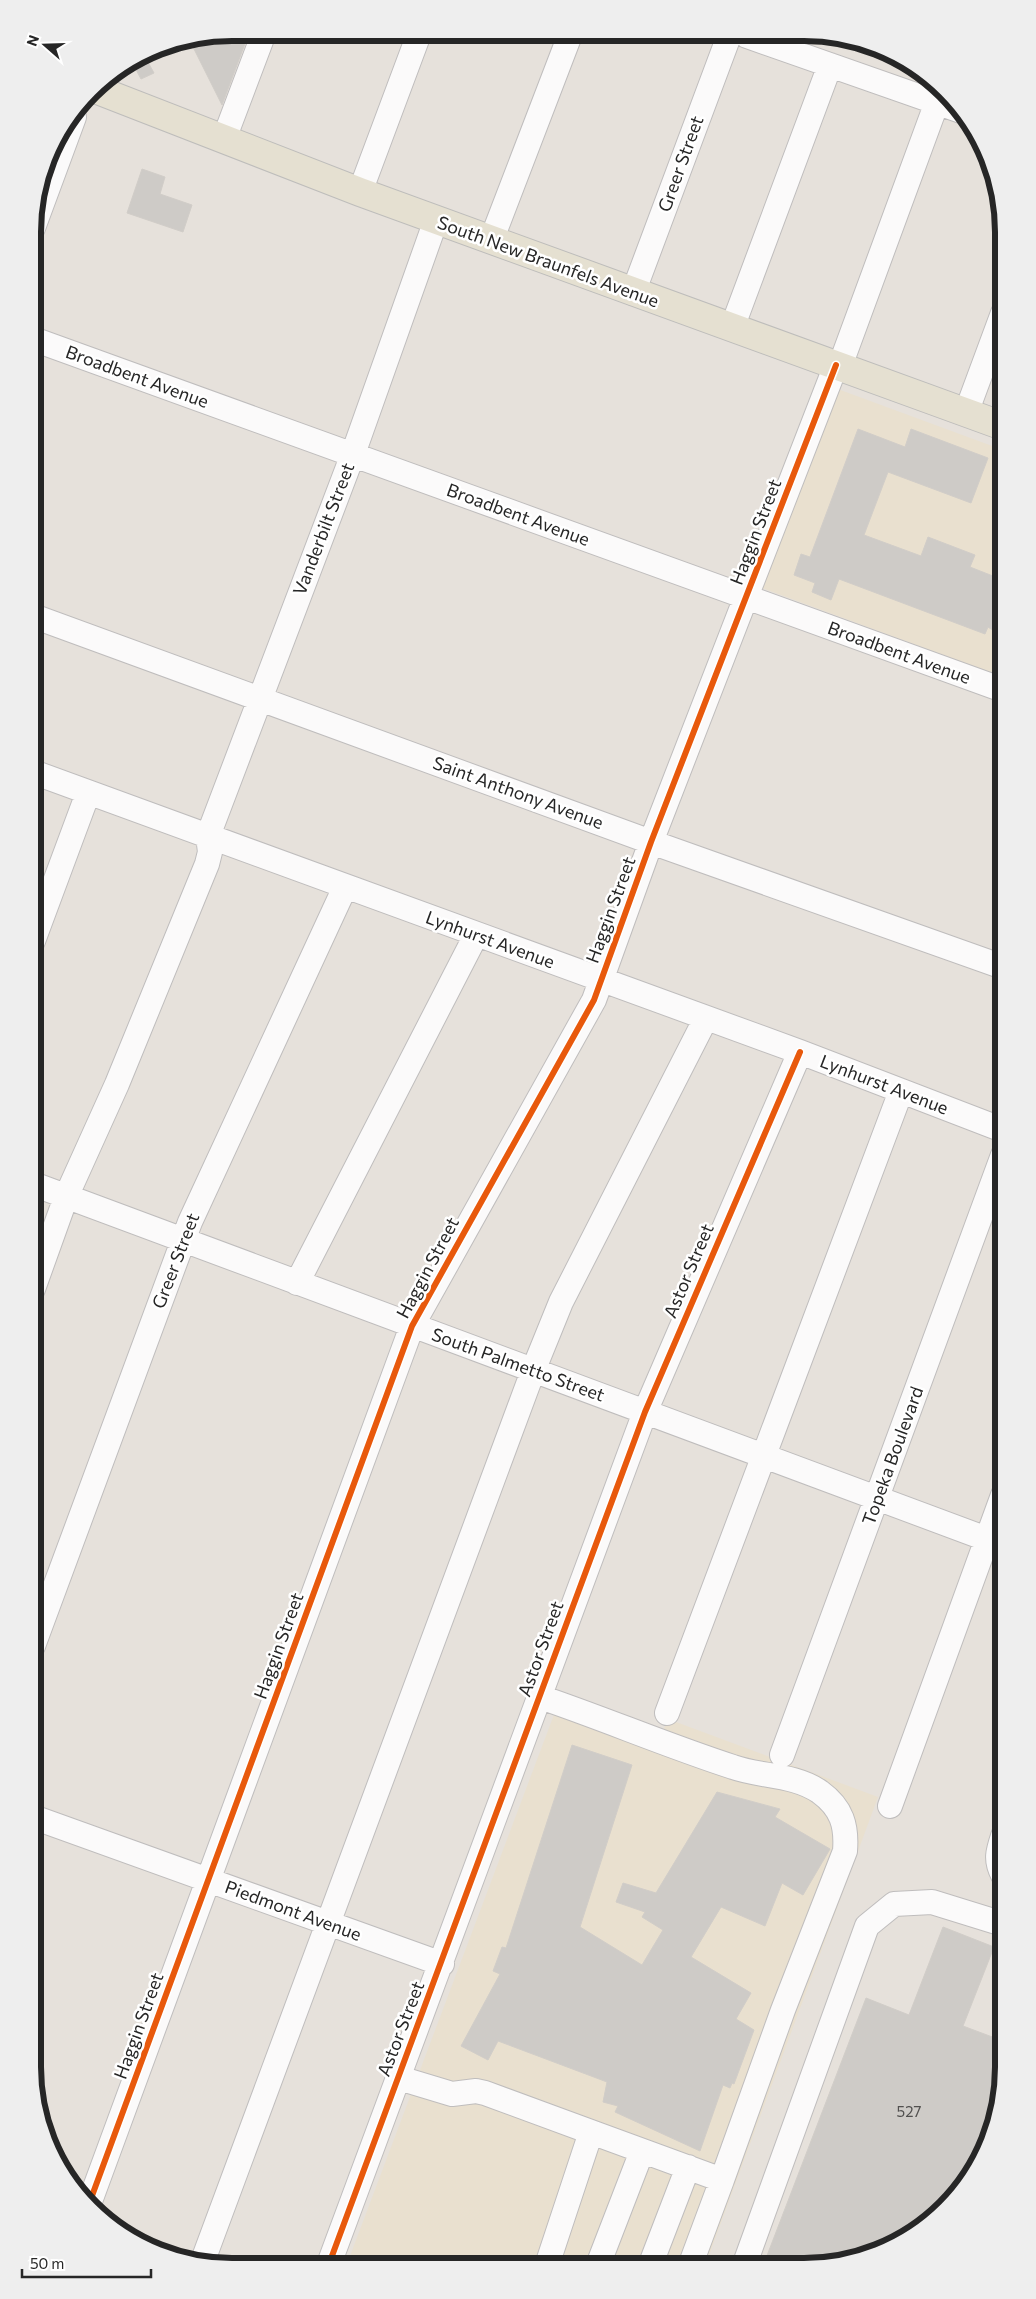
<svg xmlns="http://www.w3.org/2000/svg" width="1036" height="2299" viewBox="0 0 1036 2299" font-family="Commissioner,sans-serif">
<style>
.education{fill:#e9e0cf}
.building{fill:#cecbc7;stroke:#d1cdc8}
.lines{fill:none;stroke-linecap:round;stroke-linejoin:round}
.minor-casing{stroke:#bfbdbd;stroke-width:26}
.major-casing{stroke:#bebdbb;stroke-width:30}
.minor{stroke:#fbfafa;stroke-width:24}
.major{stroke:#e5e0d1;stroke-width:28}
.cycleway-casing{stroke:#fff;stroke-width:9}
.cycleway{stroke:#e8590c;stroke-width:6}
.labels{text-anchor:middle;stroke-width:5;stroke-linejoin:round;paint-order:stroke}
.number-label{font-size:15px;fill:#51504f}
.street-label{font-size:18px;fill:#262626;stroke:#fff}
.rim{fill:none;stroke:#262626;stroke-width:6}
</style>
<rect width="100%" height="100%" fill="#e6e1db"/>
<path class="education" d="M835 388 1003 450V677L762 588Z
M558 1704 659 1741 668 1719 878 1797 705 2266 347 2264Z"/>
<path class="building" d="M234 33H249L222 105 190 41Z
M144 55 154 73 141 79 132 62Z
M142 169 165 177 160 194 192 205 183 232 127 213Z
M858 429 905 447 911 429 988 458 971 503 888 472 864 535 921 556 928 537 975 555 970 567 1003 580V637L988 627 985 634 839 579 831 600 812 592 815 583 794 575 801 554 810 557Z
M572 1745 632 1765 580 1927 642 1965 663 1930 642 1917 645 1912 616 1902 623 1883 656 1893 717 1792 780 1809 775 1817 830 1849 803 1895 782 1883 765 1926 721 1907 691 1957 751 1993 736 2019 754 2030 734 2084 732 2083 730 2088 723 2085 700 2151 615 2112 618 2106 603 2102 607 2082 498 2041 488 2060 461 2046 500 1974 493 1971 502 1947 506 1948Z
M943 1927 994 1947 963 2026 1003 2041V2080L988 2144 954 2198 915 2233 856 2260 804 2266H763L866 1998 909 2015Z"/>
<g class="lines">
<g class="minor-casing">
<path id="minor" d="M747 36 961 111
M224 139 264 33
M360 192 419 34
M33 228 74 117
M491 241 570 35
M633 293 729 36
M732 328 830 65
M33 339 1003 690
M840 366 937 102
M966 413 1003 313
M33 616 651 842 1003 967
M33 772 800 1052 1003 1130
M33 941 88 793
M33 1184 1003 1545
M297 1283 476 935
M33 1289 66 1197 117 1084 207 864 210 852 208 836 353 454 436 220
M33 1646 190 1222 345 887
M540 1697C605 1719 668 1746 733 1767 761 1777 794 1774 820 1792 842 1808 847 1826 845 1851L783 2010 722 2180
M667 1713 901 1091
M782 1755 1003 1155
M890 1806 1003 1495
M33 1817 442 1964
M1003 1875C995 1860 998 1851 1003 1836
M399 2078 452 2094 476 2091 485 2093 591 2132
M89 2204 412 1326 594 1000 651 842 836 365
M202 2263 533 1371 561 1302 706 1018
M329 2264 645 1412 800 1052
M547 2265 591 2132 722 2180 690 2266
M598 2265 642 2151
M650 2266 688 2167
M744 2266 867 1926 894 1904 932 1902 1003 1924"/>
</g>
<g class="major-casing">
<path id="major" d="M95 89 360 192 1003 426"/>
</g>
<use href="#minor" class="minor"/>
<use href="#major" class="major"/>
<g class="cycleway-casing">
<path id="cycleway" d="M89 2204 412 1326 594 1000 651 842 836 365
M329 2264 645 1412 800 1052"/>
</g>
<use href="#cycleway" class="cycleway"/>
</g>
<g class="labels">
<g class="number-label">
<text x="909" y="2117">527</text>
</g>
<g class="street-label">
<text transform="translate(681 164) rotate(-70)" y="6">Greer Street</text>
<text transform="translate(548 262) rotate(20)" y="6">South New Braunfels Avenue</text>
<text transform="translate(137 377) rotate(20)" y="6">Broadbent Avenue</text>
<text transform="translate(518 515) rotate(20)" y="6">Broadbent Avenue</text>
<text transform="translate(324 529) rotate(-69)" y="6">Vanderbilt Street</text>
<text transform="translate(756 532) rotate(-69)" y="6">Haggin Street</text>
<text transform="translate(899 653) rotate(20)" y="6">Broadbent Avenue</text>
<text transform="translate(518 793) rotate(20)" y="6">Saint Anthony Avenue</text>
<text transform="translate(611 910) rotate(-70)" y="6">Haggin Street</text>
<text transform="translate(490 940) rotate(20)" y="6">Lynhurst Avenue</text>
<text transform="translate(884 1085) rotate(21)" y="6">Lynhurst Avenue</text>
<text transform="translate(176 1261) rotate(-69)" y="6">Greer Street</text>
<text transform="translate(428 1268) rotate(-62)" y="6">Haggin Street</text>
<text transform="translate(689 1271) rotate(-67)" y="6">Astor Street</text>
<text transform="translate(518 1365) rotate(20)" y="6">South Palmetto Street</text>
<text transform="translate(893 1456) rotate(-70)" y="6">Topeka Boulevard</text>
<text transform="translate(279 1646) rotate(-70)" y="6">Haggin Street</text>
<text transform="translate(541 1649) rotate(-70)" y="6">Astor Street</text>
<text transform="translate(293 1911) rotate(20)" y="6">Piedmont Avenue</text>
<text transform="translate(139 2026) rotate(-70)" y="6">Haggin Street</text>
<text transform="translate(401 2029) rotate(-69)" y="6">Astor Street</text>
</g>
</g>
<path d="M0 0H1036V2299H0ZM232 41H804A191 191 0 0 1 995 232V2067A191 191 0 0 1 804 2258H232A191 191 0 0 1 41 2067V232A191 191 0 0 1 232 41Z" fill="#eee" fill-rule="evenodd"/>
<path class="rim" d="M232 41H804A191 191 0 0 1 995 232V2067A191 191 0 0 1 804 2258H232A191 191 0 0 1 41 2067V232A191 191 0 0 1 232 41Z"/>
<g transform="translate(45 45) rotate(290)" stroke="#ffffff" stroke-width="4" paint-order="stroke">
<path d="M0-4L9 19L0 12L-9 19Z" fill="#262626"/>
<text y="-8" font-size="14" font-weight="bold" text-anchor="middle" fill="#262626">N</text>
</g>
<path d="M22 2269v8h129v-8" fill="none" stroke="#262626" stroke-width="2.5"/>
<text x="30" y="2269" font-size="15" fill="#262626" stroke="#ffffff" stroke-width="4" paint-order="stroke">50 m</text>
</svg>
